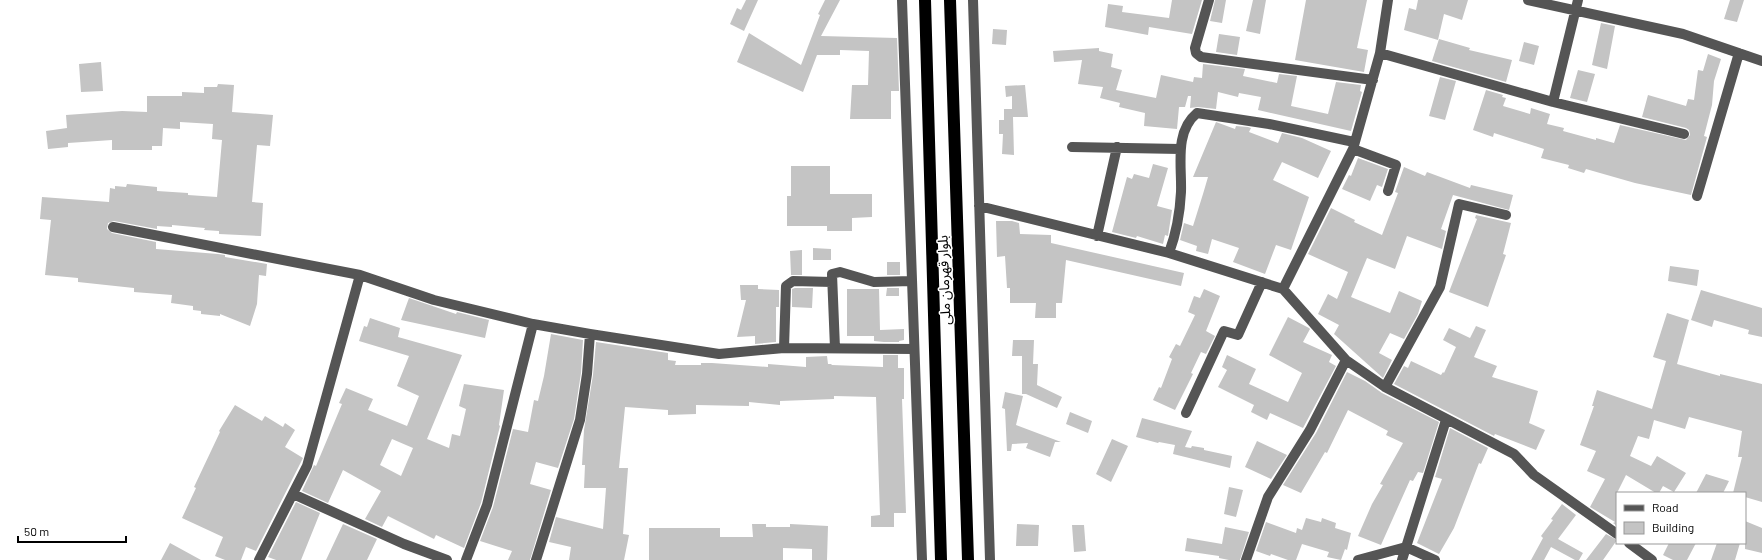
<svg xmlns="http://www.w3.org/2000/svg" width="1762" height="560" viewBox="0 0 1762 560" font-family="Barlow,'Noto Sans Arabic',sans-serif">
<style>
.building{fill:#c4c4c4;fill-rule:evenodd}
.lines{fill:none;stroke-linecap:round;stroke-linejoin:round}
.minor{stroke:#555;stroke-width:10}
.highway{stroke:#000;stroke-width:12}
.labels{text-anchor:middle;stroke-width:3;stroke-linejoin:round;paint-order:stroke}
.street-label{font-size:14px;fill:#000;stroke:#fff}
</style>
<rect width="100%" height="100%" fill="#fff"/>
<path class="building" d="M746 0H758L744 31 730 24 737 8 741 10Z
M825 0H840L821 36 897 38 899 91H891V119H850L852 85H868L869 51 840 50V55H817L803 92 737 62 749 33 801 65 820 15 818 14Z
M1172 0H1202L1192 34 1149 27 1148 35 1105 27 1108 4 1123 6 1122 12 1169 18Z
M1215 0H1226L1222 23 1210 21Z
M1253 0H1266L1260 34 1246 31Z
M1306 0H1367L1357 48 1368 50 1364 72 1295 60Z
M1418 0H1468L1462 20 1444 14 1438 40 1404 30 1409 8 1416 10Z
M1730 0H1744L1737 22 1724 19Z
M1601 23 1615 26 1607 69 1592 65Z
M993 29 1007 30 1006 45 992 44Z
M1219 34 1240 37 1237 55 1216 52Z
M1439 39 1470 48 1469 50 1512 60 1506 82 1432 61Z
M1524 42 1539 46 1534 65 1519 61Z
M1099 48V51L1113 54 1111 67 1122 70 1116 90 1156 98 1161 75 1193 82 1194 77 1202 78 1203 64 1245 69 1243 76 1277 83 1279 74 1297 76 1291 106 1328 114 1336 82 1361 85 1360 91 1362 92 1351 131 1258 110 1261 97 1239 93 1238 97 1218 92 1216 109 1198 107 1190 108 1191 96H1188L1185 107H1179L1177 129 1144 126 1145 113 1119 107 1120 103 1100 98 1103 87 1078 84 1082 60 1054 62 1053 51Z
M1708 54 1721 59 1714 81 1712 105 1704 136 1707 137 1691 195 1635 183 1586 169 1584 173 1568 168 1569 165 1541 158 1544 149 1494 133 1493 137 1473 130 1486 90 1503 95 1502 97 1506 98 1503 106 1530 114 1531 108 1550 114 1547 124 1564 128 1563 131 1596 140V138L1614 143 1620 125 1686 140 1690 135 1689 130 1686 128 1642 117 1648 95 1686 106 1688 99 1694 100 1698 70 1703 71Z
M101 62 103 91 81 92 79 64Z
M1578 70 1595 74 1587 102 1570 98Z
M1440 77 1456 81 1445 120 1429 116Z
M218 84 234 85 232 112 273 115 270 146 257 145 252 202 263 203 261 236 219 234V231L204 230 205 228 172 225V227L157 226V229L114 221 108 223 107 229 112 233 156 242V249L218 254 225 255V257L267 264 266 276 259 275 257 304 250 326 220 314V316L201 314V311L193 310V306L171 303 172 295 134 292V288L78 282V278L45 275 51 220 40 219 42 197 109 202 110 188 115 189V186L126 187 127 184 157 187V191L188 193V195L217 197 222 140 212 139 213 124 180 122V129L163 128 162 146H152V150H112V140L68 143V147L48 149 46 131 67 128 66 115 122 111 147 112V96H182V92L204 93V87H217Z
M1025 85 1028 117H1013L1014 155 1002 154 1003 134H999V120H1004V109H1012V96L1006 97 1005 86Z
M1216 122 1235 129 1236 126 1248 127 1251 128 1249 132 1278 143 1282 133 1302 138 1331 151 1318 178 1282 162 1273 180 1309 197 1291 250 1276 245 1265 274 1233 262 1239 248 1212 239 1208 254 1196 251 1197 246 1180 240 1184 223 1193 226 1203 194 1208 177H1193Z
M1358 158 1388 169 1382 187 1377 185 1370 201 1342 189 1349 175 1351 176Z
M1153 164 1168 168 1157 206 1172 210 1168 236 1165 235 1163 244 1137 236 1136 238 1112 232 1127 177 1132 179 1134 174 1149 178Z
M791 166H830V194H872V217L852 218V231H827V226H787V196H791Z
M1404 167 1425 176 1427 172 1470 188 1471 185 1513 195 1509 210 1453 195 1441 229 1446 231 1442 249 1407 236 1395 269 1367 258 1351 297 1390 313 1399 291 1422 301 1418 314 1404 339 1390 333 1379 353 1392 360 1383 378 1334 334 1339 325 1318 314 1328 294 1337 299 1348 272 1308 254 1331 208 1355 220 1354 222 1382 235 1398 193 1395 192Z
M1476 215 1511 223 1503 254 1506 255 1488 307 1449 292 1477 219 1475 218Z
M996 221H1012L1019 223 1020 234 1051 235V243L1184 273 1181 286 1066 260 1062 303H1056V318H1035L1036 303H1010V288H1007L1005 256 997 257Z
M813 248 831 249V260H813Z
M802 250V275H791L790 251Z
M887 262H900V275H887Z
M1670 266 1699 270 1697 286 1668 281Z
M740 285H758V289L779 290V307H776V342L755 344V336L737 337 746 300H741Z
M795 288H813L812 308 792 307V289Z
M887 288H899V296H886Z
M847 289H879L880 330 904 329V340L899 341V342H884L874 341V336H847Z
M1204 289 1220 296 1206 331 1215 336 1206 354 1201 352 1191 373 1193 374 1175 410 1153 400 1159 387 1161 388 1172 359 1169 357 1176 344 1180 346 1195 315 1188 312 1194 296 1200 298Z
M1701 290 1762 308V337L1748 334 1749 330 1714 320 1712 327 1691 320Z
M409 298 456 314 457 312 489 320 485 338 401 320Z
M1667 313 1689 320 1677 364 1720 376V374L1762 384V502L1745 497V493H1733L1742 457H1738L1742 431 1689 417 1685 429 1654 420 1649 439 1638 436 1630 456 1651 466 1657 456 1686 473 1674 492 1663 486 1659 493H1656L1626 475 1617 493V526L1613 523 1615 522 1590 507 1605 479 1587 471 1596 451 1580 445 1594 406H1592L1597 390 1652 409 1666 361 1653 357Z
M1288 317 1309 328 1310 329 1303 342 1332 355 1329 362 1336 366 1303 428 1270 413 1267 420 1251 412 1254 405 1218 387 1227 370 1222 367 1227 355 1256 369 1249 384 1288 402 1302 373 1269 355Z
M370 318 400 328 398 337 462 355 427 439 449 448 452 434 460 436 466 409 459 406 464 384 504 390 499 425 500 426 481 503 464 548 436 535 434 539 388 516 382 527 365 519 381 491 343 470 328 503 302 491 314 465 316 466 342 404 339 403 346 388 373 399 368 410 407 426 419 396 397 386 409 356 359 341 364 326 367 327ZM392 439 413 448 401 476 380 465Z
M1476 326 1486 330 1474 357 1497 366 1492 377 1538 391 1529 423 1545 430 1536 450 1495 434 1494 436 1394 384 1404 366 1408 368 1411 361 1441 375 1443 372 1444 373 1456 347 1443 340 1449 328 1470 338Z
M551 334 583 340 581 373 574 419 558 468 536 462 530 484 551 490 530 560H508L512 551 480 541 493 507 513 429 528 432 534 400 538 401 544 376Z
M1013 340H1034L1033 364H1038L1037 385 1062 397 1057 408 1026 394H1022V356H1012Z
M596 342 668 353V360L676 361 675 365H701V363H712L768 367V364L806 367V357L827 356 828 364H831L832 365 883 367V355H898V368H904V399H902L906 513H894V527H871V516L880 515 876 397 834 396V399L780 401V405L749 402V406L696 405V414L668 415V410L625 407 619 468H628L623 534 629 535 624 560H569L571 547 549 542 556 517 603 529 606 488H584L585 465H582L584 430 593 375Z
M1347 372 1365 381 1382 393 1439 422 1423 473 1418 472 1413 481 1410 480 1381 545 1358 536 1372 504 1383 485 1380 484 1403 443 1386 435 1388 431 1348 410 1327 453 1325 452 1301 493 1283 485 1316 433Z
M1005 392 1023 396 1016 425 1061 442H1055L1050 457 1026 448 1028 443 1012 444 1011 451H1007L1005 409 1002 408Z
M235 405 262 421 265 416 283 427 285 423 295 430 285 447 303 458 256 551 246 547 241 560H225L215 556 223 537 182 518 196 488 194 487 220 432 219 431Z
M1070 412 1092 421 1088 433 1066 424Z
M1142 418 1192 431 1185 447 1191 448 1192 446 1204 448V450L1232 456 1230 468 1173 454 1175 445 1159 442 1158 443 1136 437Z
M1450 428 1488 448 1481 464 1479 463 1454 528 1439 554 1417 543 1442 479 1435 477Z
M1112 439 1128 446 1111 482 1096 474Z
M1257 441 1287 455 1271 479 1245 467Z
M1706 474 1729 481 1723 493H1696Z
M1229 487 1243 490 1236 517 1224 514Z
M296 502 320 513 301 560H276L268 557Z
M1562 504 1576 515 1558 539 1583 553 1579 560H1575L1551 547 1544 560H1531L1543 538 1541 536 1553 520 1551 519Z
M1306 518 1321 522 1322 518 1336 523 1335 528 1351 533 1347 550 1345 549 1341 560 1327 557 1329 552 1302 544 1296 560H1288L1271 554 1270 556 1256 551 1266 522 1296 533 1297 528 1302 530Z
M1745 521 1762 528V553L1745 549Z
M343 524 377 539 367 560H326Z
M752 524H766V527H790V524L828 526 827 560H812V549L783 548V560H649V528H720V537H753Z
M1017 524 1039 525 1038 546H1016Z
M1072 525H1084L1086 551 1074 552Z
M1225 527 1249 532 1240 560H1229L1219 558V556L1185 551 1187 538 1222 544Z
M1606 534 1617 540 1603 560H1586Z
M170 543 201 560H161Z
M1669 543H1696L1687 560H1673L1663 555Z
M1717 543H1740L1735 560H1711Z"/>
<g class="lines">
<path class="minor" d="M902 0 922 560
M973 0 990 560
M1209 0 1195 48 1196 53 1201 57 1373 80
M1528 0 1683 34 1762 61
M1380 53 1553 102 1684 134
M1553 102 1578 0
M1072 147 1180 149
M1353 149 1396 165 1388 191
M1697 196 1739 53
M979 206 1169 253 1283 289 1346 360 1385 387 1514 454 1534 475 1617 534
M113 227 360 275 434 300 533 324 590 334 719 354 784 348 914 349
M1097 236 1117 147
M1169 253C1176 234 1180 213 1181 192 1182 166 1174 132 1197 113L1269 124 1354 142
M1283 289 1353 149 1380 53 1388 0
M784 348 786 286 793 281 832 282
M835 348 832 274 840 272 874 282 912 281
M1385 387 1440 287 1459 204 1506 215
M1186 413 1224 331 1238 335 1262 282
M293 494 404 544 447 560
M1629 543 1652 560
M259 560 307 466 360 275
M466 560 487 505 533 324
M536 560 580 420 587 374 590 334
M1246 560 1268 497 1310 430 1346 360
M1358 560 1406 547 1435 560
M1402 560 1446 420"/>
<path class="highway" d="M925 0 941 560
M950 0 968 560"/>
</g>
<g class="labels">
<g class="street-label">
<text transform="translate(944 280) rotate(-92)" y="5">بلوار قهرمان ملی</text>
</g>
</g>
<rect x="1616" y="492" width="130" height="52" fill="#ffffff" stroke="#999999"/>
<rect x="1624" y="505" width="20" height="6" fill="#555555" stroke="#999999"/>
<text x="1652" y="512" font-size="12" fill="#000000">Road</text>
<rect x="1624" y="522" width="20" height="12" fill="#c4c4c4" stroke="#999999"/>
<text x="1652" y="532" font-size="12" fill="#000000">Building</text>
<path d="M18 536v6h108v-6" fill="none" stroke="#000000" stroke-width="2"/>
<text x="24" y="536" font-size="12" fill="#000000" stroke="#ffffff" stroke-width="3" paint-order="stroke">50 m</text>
</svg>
